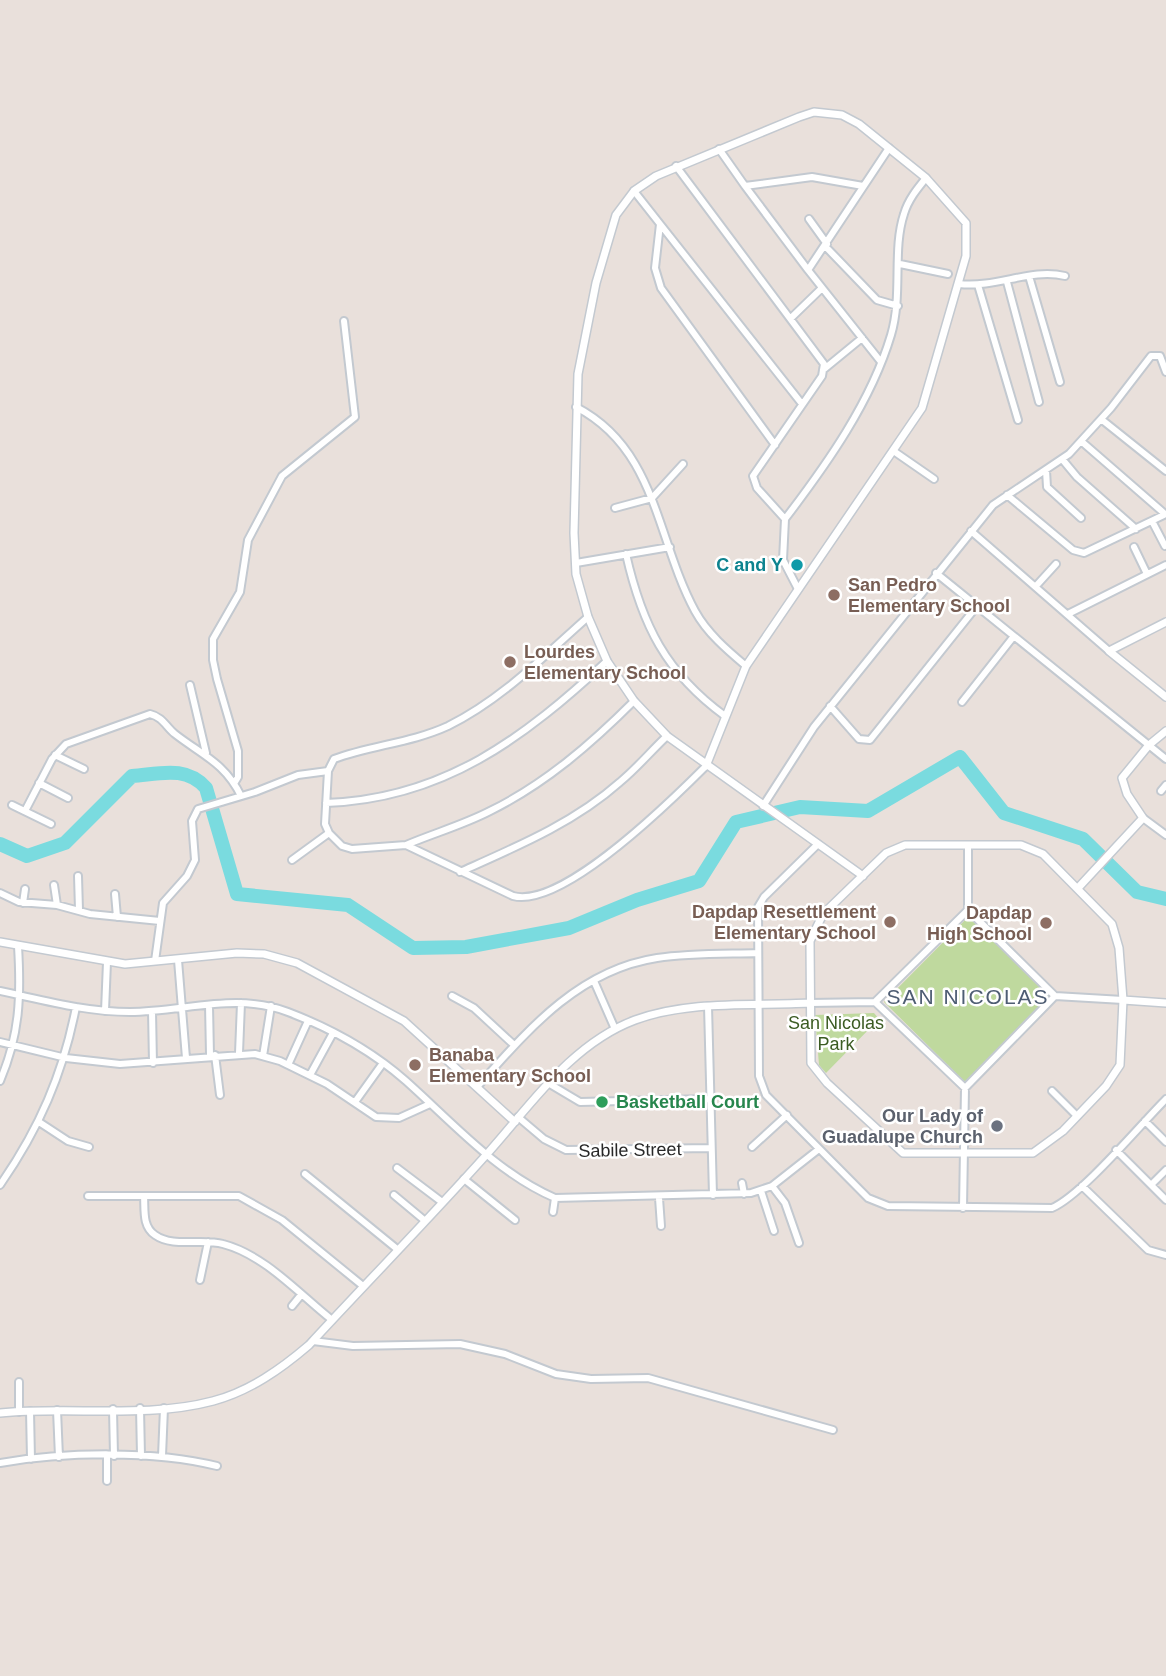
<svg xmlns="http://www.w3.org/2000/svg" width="1166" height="1676" viewBox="0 0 1166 1676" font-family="Helvetica,sans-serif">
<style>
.green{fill:#bfd99e}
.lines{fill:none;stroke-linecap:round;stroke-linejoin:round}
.river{stroke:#7adbdf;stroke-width:14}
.minor-casing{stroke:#c3c9d0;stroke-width:10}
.tertiary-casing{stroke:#c3c9d0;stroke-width:10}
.minor{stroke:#fff;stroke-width:6}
.tertiary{stroke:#fff;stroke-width:7}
.culture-dot{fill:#0f9aa8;stroke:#fff;stroke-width:2.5}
.education-dot{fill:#8d6e63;stroke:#fff;stroke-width:2.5}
.leisure-dot{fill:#2e9e5b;stroke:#fff;stroke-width:2.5}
.worship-dot{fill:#6b7280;stroke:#fff;stroke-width:2.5}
.labels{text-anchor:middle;stroke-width:5;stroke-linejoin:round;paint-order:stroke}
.culture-label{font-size:18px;font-weight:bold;fill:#0d838f;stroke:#fff;text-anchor:end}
.education-label{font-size:18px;font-weight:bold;fill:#785e54;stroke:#fff;text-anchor:start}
.park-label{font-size:18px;fill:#3b5b22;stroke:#fff}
.leisure-label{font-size:18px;font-weight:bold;fill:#27864d;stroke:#fff;text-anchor:start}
.worship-label{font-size:18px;font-weight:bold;fill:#5b616d;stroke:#fff;text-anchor:end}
.street-label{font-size:18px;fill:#282828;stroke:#fff}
.quarter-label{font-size:21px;letter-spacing:2px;fill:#4e5d73;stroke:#fff}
</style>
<rect width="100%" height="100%" fill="#e9e0db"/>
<path class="green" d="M969 916 1050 995 965 1082 884 1002Z
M874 1013 879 1019 826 1073 819 1065 815 1015Z"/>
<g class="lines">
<path class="river" d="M0 844 27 856 65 843 132 776C159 774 186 765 206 788L237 894 348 905 413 948 466 947 569 928 637 900 699 881 736 822 800 807 868 811 960 757 1004 813 1083 839 1137 892 1166 899"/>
<g class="minor-casing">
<path id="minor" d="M719 149 745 186
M676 166 824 364 822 376 753 476 757 488 785 519 783 560 798 589
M634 191 660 224 655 268 661 288 775 445
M809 219 827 244
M660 224 802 404
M825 246 877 300 898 306
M900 264 948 274
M808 270 745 186 812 177 863 186
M1029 276 1060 382
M1007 282 1039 402
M959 284C998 288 1030 268 1065 276
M978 285 1018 420
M791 318 822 288
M881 362 808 270 889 148
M823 370 862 338
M576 407C657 449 656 539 695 611 707 633 727 650 746 666
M1101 419 1166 471
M1081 441 1165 514
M895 452 934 479
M1062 459 1077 477 1136 529
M1046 470 1047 487 1081 518
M1007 495 1073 550 1084 553 1166 514
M615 508 652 498 683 464
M785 519C827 464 871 402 891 335 903 295 892 250 904 214 908 200 917 189 926 178
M1152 521 1165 546
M971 531 1109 651
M1134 547 1147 574
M626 554C642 625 666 673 725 716
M576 563 670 547
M936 573 1166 759
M1036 586 1056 564
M1068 614 1166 565
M190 685 206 753
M962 702 1014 636
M830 706 859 739 870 740 977 606
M55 755 84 769
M328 771 325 824 329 833 342 846 352 849 406 845 513 896C562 909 672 800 706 766
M235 782 238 777V751L217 679 213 660V639L240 592 248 540 282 476 355 417 344 321
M39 783 68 798
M1161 791 1166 785
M326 803C444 799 525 737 607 661
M12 805 51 824
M763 806 814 727 993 505 1069 454 1111 408 1151 356H1160L1166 372
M25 811 52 759 66 744 150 714C163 717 166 727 175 734 202 755 225 763 241 796
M1143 818 1166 835
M818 844 764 897 758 907 759 1076 766 1095 868 1198 888 1206 1052 1208C1082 1195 1140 1125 1166 1099
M406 845C434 833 463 825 490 811 545 784 591 744 634 701
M292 860 329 833
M460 872C516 847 574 823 620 782 637 768 651 751 667 736
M78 876 79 910
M54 885 57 905
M0 893 19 902 57 905 90 914 160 921
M115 894 117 917
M23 903 25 889
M968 910V845
M178 960 186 1058
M155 961 163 903 187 876 195 860 192 821 198 809 255 792 298 775 328 771 334 759C372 745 411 743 448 726 501 700 544 656 588 617
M594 981 615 1029
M0 991C43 1000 86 1012 130 1012 183 1012 237 992 288 1012 330 1028 372 1051 406 1081 453 1123 497 1173 555 1198L751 1193 772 1186 819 1149
M452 996 474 1008 514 1045
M1055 996 1123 1000
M809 1003 875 1002
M209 1005 210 1055
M708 1006 713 1195
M105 1011 107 962
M152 1011 153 1063
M0 1042 66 1058 120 1064 255 1054 280 1061 327 1084 376 1117 399 1118 430 1104
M239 1053 241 1003
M215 1055 220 1095
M263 1056 271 1006
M288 1065 308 1021
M310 1075 333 1033
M0 1081C20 1034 21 996 18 946
M548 1083 580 1102 709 1099
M478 1086C527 1031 578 970 657 958 690 953 725 954 758 953
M1052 1091 1077 1116
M355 1102 383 1063
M518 1117 544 1139 566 1150 711 1148
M1145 1121 1166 1142
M39 1122 68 1141 89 1147
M752 1147 787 1115
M1116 1150 1166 1200
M397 1168 442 1202
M305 1174 397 1249
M464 1179 515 1220
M742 1183 744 1194
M0 1185C39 1129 63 1074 76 1007
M1151 1185 1166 1170
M772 1186 785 1203 799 1243
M1082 1186 1148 1250 1166 1255
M761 1191 774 1231
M394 1195 424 1220
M88 1196H239L282 1220 363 1286
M144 1196C145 1210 142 1226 155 1235 173 1248 202 1238 223 1244 265 1255 299 1294 332 1320
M659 1198 661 1226
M963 1208 965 1088 1055 996 968 910 875 1002 965 1088
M553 1212 555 1198
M200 1280 208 1242
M292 1306 301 1295
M313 1341 353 1346 460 1344 505 1354 556 1374 591 1379 648 1378 833 1430
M140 1408 141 1456
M113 1409 114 1456
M57 1410 59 1457
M30 1411 31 1459
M19 1412V1382
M162 1456 164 1408
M0 1463C63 1452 154 1450 217 1466
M107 1481V1457"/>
</g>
<g class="tertiary-casing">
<path id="tertiary" d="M1166 622 1109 651 1166 697
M706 766 746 666 922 408 966 256V223L926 178 859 124 842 115 814 112 799 117 656 176 634 191 616 215 596 283 578 374 574 533 576 574 588 617 607 661 634 701 667 736 863 876
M905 845H1021L1043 854 1112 924 1119 948 1123 1000 1120 1065 1106 1086 1063 1131 1033 1153H903L827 1083 811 1063 810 941 823 914 886 853Z
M1078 888 1143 818 1127 794 1122 778 1149 745 1166 731
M0 942 125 964 237 953 264 954 297 963 404 1021 515 1122
M1123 1000 1166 1003
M0 1413C70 1406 145 1419 213 1401 250 1391 281 1369 309 1345 368 1281 429 1219 487 1154 531 1105 571 1044 635 1020 689 1000 753 1006 809 1003"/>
</g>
<use href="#minor" class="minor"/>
<use href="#tertiary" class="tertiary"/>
</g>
<circle class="culture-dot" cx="797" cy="565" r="7"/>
<g class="education-dot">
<circle cx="834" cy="595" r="7"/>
<circle cx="510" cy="662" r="7"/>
<circle cx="890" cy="922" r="7"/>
<circle cx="1046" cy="923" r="7"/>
<circle cx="415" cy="1065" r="7"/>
</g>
<circle class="leisure-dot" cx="602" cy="1102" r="7"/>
<circle class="worship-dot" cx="997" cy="1126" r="7"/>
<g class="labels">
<g class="culture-label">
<text x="783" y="571">C and Y</text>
</g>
<g class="education-label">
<text x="848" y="591">San Pedro<tspan x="848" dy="21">Elementary School</tspan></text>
<text x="524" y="658">Lourdes<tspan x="524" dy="21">Elementary School</tspan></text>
<text x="876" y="918" text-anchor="end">Dapdap Resettlement<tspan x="876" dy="21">Elementary School</tspan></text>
<text x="1032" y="919" text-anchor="end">Dapdap<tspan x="1032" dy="21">High School</tspan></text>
<text x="429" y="1061">Banaba<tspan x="429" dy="21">Elementary School</tspan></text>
</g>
<g class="park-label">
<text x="836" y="1029">San Nicolas<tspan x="836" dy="21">Park</tspan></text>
</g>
<g class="leisure-label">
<text x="616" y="1108">Basketball Court</text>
</g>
<g class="worship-label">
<text x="983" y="1122">Our Lady of<tspan x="983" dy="21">Guadalupe Church</tspan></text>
</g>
<g class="street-label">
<text transform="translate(630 1150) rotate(-1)" y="6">Sabile Street</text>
</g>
<g class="quarter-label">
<text x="968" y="1004">SAN NICOLAS</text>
</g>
</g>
</svg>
